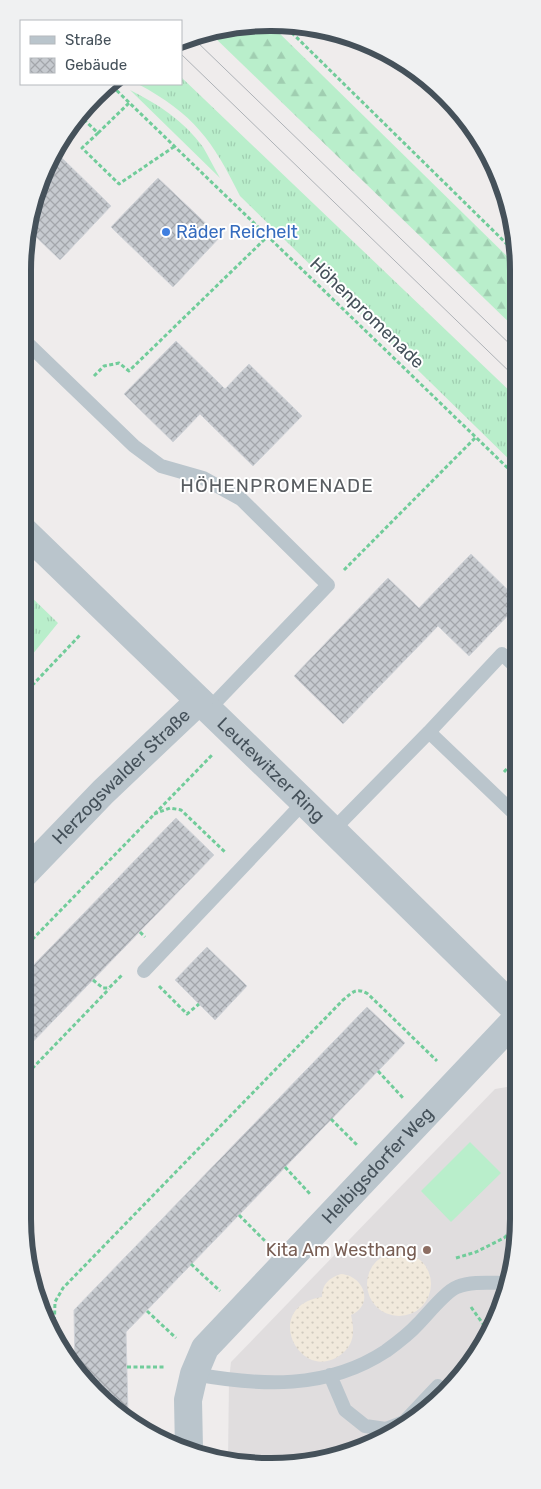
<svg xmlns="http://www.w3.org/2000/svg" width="541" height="1489" viewBox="0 0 541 1489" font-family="Rubik,sans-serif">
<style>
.education{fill:#e0ddde}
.grass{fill:url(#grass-tufts)}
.forest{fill:url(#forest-firs)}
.sand{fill:url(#sand-dots)}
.pitch{fill:#b9eecb}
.building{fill:url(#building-cross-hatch);stroke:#d0d3d8}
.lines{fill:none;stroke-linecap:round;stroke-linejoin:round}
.path{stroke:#71cc9a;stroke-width:3;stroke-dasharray:4 2.5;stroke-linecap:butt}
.service{stroke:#bac5cc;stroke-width:14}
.minor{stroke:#bac5cc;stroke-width:28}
.tram{stroke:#aeb2b7;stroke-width:1}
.shop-dot{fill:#3f7fe0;stroke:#fff;stroke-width:2}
.education-dot{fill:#8d6e63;stroke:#fff;stroke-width:2}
.labels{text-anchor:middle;stroke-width:4;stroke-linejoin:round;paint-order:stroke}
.shop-label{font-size:18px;fill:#366cbe;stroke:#fff;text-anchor:start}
.street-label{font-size:18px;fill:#45515a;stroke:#fff}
.education-label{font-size:18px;fill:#785e54;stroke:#fff;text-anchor:end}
.neighbourhood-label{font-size:19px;letter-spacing:1px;fill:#595d61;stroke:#fff}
.rim{fill:none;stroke:#45515a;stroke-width:6}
</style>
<defs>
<pattern id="grass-tufts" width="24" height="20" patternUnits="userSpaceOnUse" patternTransform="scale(1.25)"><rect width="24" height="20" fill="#b9eecb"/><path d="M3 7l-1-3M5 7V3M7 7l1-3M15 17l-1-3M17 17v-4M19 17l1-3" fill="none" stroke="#a0ceb1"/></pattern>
<pattern id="forest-firs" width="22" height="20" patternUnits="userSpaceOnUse" patternTransform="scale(1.25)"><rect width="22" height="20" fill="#b9eecb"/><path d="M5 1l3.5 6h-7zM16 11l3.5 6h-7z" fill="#a0ceb1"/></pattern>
<pattern id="sand-dots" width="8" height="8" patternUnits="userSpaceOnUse" patternTransform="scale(1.25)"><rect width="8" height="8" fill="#f1e9dc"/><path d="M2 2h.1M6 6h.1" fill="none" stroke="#d0cabf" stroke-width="1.8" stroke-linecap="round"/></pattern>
<pattern id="building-cross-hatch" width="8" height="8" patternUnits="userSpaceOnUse" patternTransform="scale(1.25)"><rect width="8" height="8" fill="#c6cacf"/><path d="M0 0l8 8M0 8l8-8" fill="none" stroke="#a3a6ab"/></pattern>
</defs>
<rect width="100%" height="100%" fill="#efecec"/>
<path class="education" d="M518 1085V1218L510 1282 477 1357 409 1425 334 1458 238 1464 228 1461 229 1380 231 1362 495 1089Z"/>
<path class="grass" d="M181 77 517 398V467L240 196C213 141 194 114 138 84H181Z
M130 90C158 104 184 121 203 147 209 157 214 168 220 178Z
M23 589 58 623 23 666Z"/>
<path class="forest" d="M238 25 273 27 516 265 517 330 211 34Z"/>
<path class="sand" d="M367 1284a32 32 0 1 1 64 0a32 32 0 1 1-64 0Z
M341 1274C365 1276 374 1305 351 1315 354 1328 355 1341 345 1351 303 1391 258 1307 322 1297 322 1284 329 1278 341 1274Z"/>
<path class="pitch" d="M470 1142 501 1173 451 1222 421 1191Z"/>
<path class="building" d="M62 158 111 206 60 260 28 229 31 207 47 173Z
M158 178 220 237 173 287 111 227Z
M176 341 225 389 249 364 302 416 253 466 200 414 173 442 124 394Z
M471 554 517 599V606L469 656 438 626 343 724 294 676 388 578 419 608Z
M176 818 214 855 22 1053V977Z
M207 947 247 986 215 1020 175 980Z
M367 1007 405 1043 126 1332 128 1415 84 1382 75 1368 74 1310Z"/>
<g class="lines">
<path class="path" d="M287 28 516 253
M112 86 517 477
M79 115 98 133 82 148 119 184 175 146
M98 133 130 102
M94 376 104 366 119 363 129 371 268 236
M344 570 476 437
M23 695 81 634
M504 772 517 758
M154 814 170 808 181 810 225 852
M140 932 145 937
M23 949 213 754
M93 980 103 988H109L122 975
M159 986 187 1014 199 1004
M378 1071 403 1098
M23 1078 109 989
M510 1087 518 1110
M331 1119 357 1145
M285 1167 310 1194
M239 1215 265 1241
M456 1258 476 1252 504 1238 518 1225
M191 1264 220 1291
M471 1307 488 1331
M147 1311 176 1338
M54 1334 55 1302 63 1288 343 1000C353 992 356 987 368 994L437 1061
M127 1367H166
M147 1430H160"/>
<path class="service" d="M23 339 134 446 161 466 203 478 241 499 328 585 208 710
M429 732 518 817
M333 830 429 732 502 654 517 668
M144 971 304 802
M194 1374C260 1386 327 1390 386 1351 397 1343 409 1334 418 1324 427 1315 446 1291 457 1287 472 1281 490 1283 506 1283L509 1285
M330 1375 345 1410 365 1426 386 1429 404 1422 438 1386"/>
<g class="minor">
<path id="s1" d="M23 530 304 802 518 1012"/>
<path id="s2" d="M23 875 103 792 199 701"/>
<path id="s3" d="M189 1449 188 1400 194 1374 205 1348 518 1017"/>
</g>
<path class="tram" d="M194 39 517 351
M181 54 517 379"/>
</g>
<circle class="shop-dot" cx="166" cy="232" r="5"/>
<circle class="education-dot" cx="427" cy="1250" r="5"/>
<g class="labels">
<g class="shop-label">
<text x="176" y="238">Räder Reichelt</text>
</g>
<g class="street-label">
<text transform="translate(367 313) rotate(44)" y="6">Höhenpromenade</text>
<text dy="6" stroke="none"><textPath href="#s1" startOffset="345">Leutewitzer Ring</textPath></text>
<text dy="6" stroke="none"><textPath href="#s2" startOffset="139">Herzogswalder Straße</textPath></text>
<text dy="6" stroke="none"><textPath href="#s3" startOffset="355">Helbigsdorfer Weg</textPath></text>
</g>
<g class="education-label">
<text x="417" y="1256">Kita Am Westhang</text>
</g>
<g class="neighbourhood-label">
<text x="277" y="492">HÖHENPROMENADE</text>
</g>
</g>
<path d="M0 0H541V1489H0ZM270 31H271A239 239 0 0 1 510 270V1219A239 239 0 0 1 271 1458H270A239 239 0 0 1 31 1219V270A239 239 0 0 1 270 31Z" fill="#f0f1f2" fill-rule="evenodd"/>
<path class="rim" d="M270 31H271A239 239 0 0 1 510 270V1219A239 239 0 0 1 271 1458H270A239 239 0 0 1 31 1219V270A239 239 0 0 1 270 31Z"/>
<rect x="20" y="20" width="162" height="65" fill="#ffffff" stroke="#b5b9bd"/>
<rect x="30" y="36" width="25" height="8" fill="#bac5cc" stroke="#b5b9bd"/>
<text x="65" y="45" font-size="15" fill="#45515a">Straße</text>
<rect x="30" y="58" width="25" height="15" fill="url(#building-cross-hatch)" stroke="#b5b9bd"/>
<text x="65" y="70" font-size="15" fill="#45515a">Gebäude</text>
</svg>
